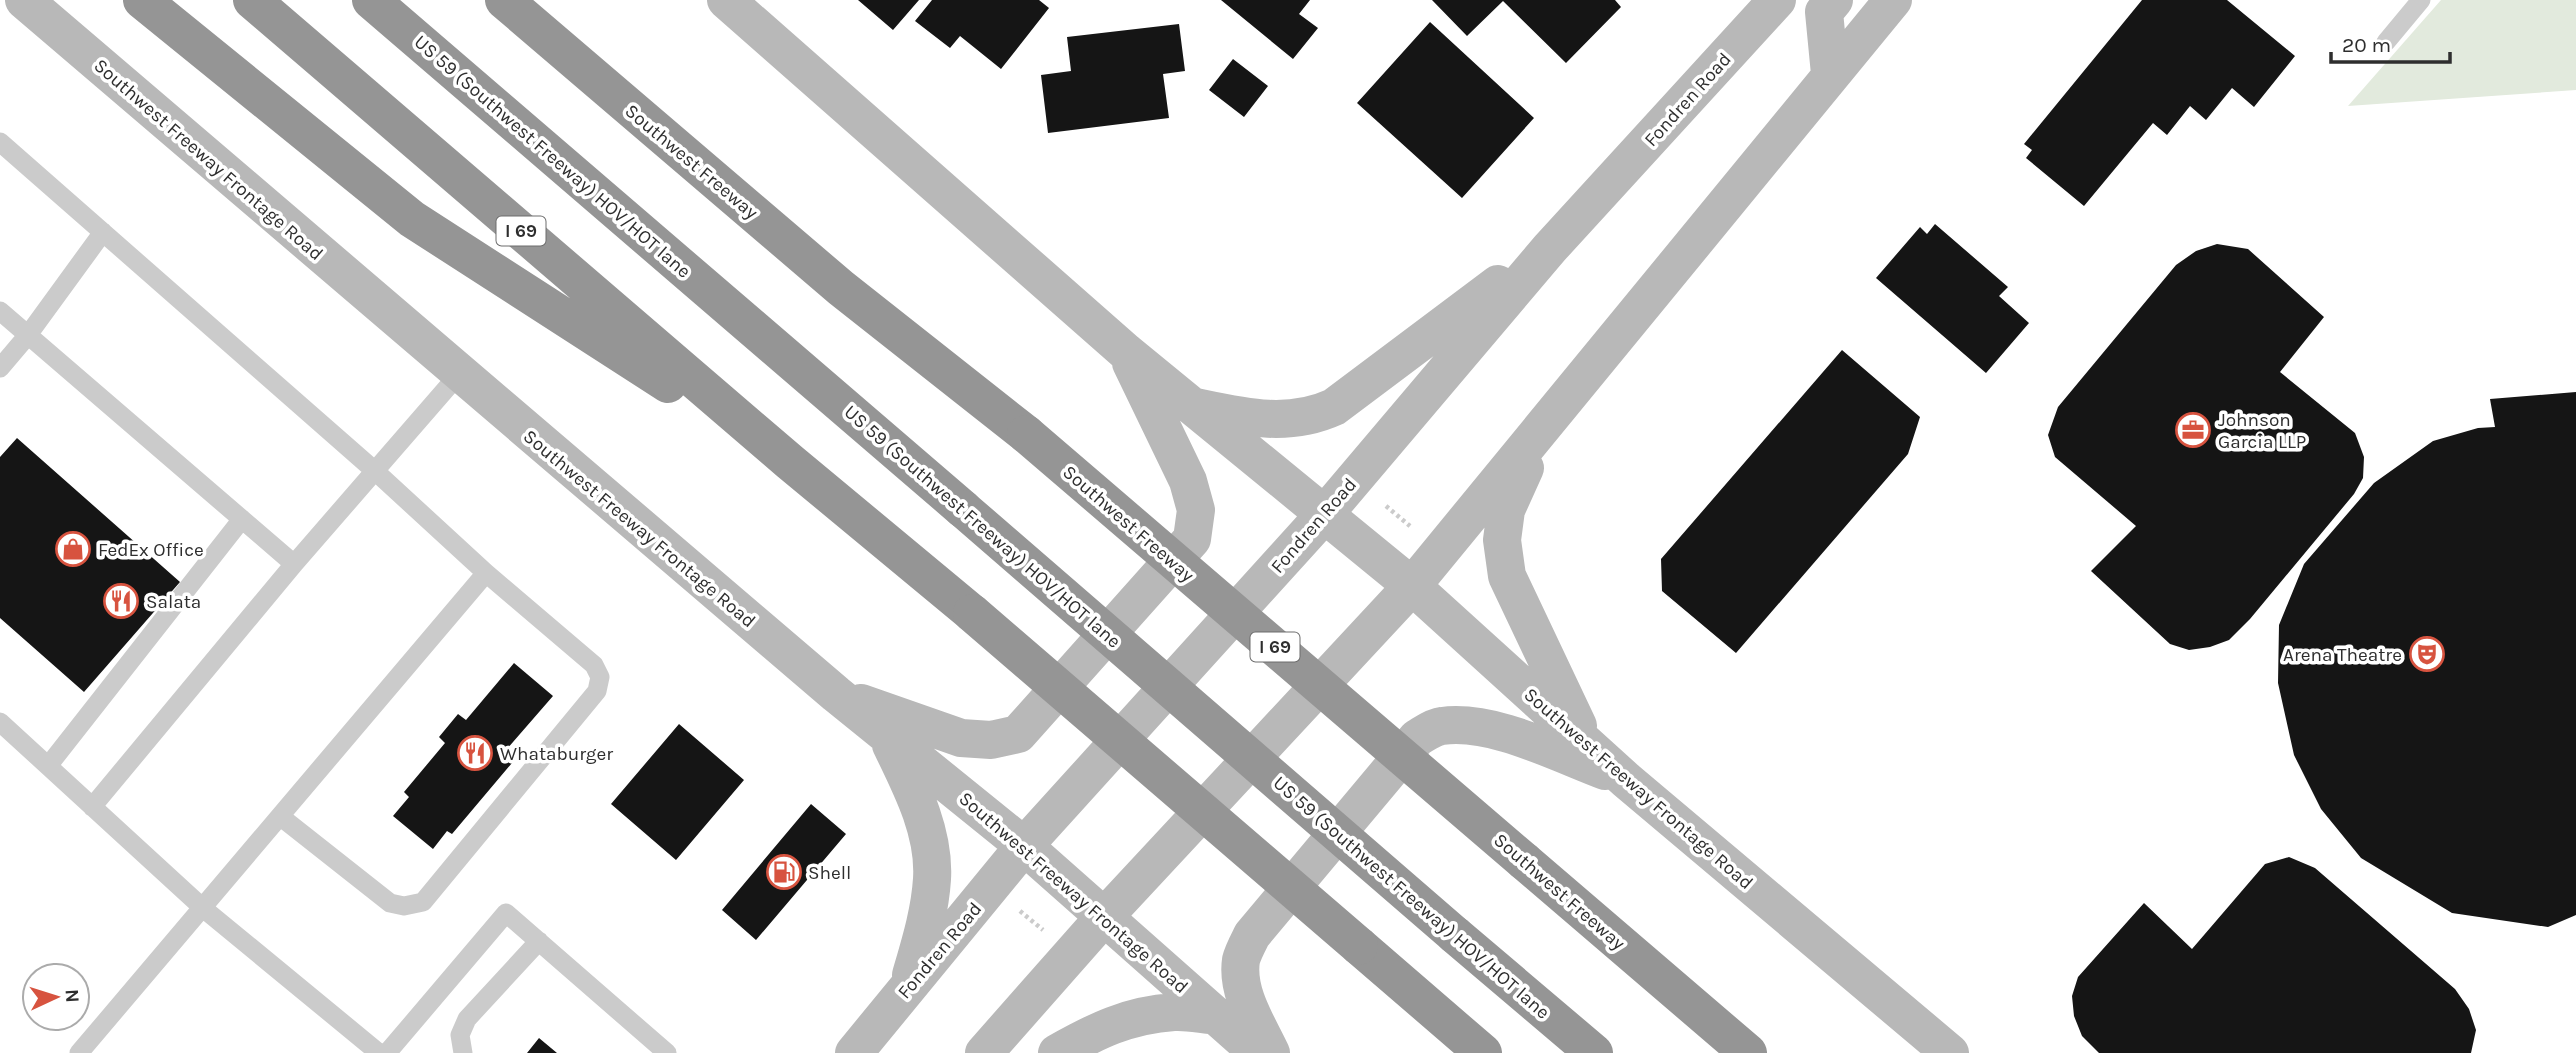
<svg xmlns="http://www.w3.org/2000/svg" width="2576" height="1053" viewBox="0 0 2576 1053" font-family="Karla,sans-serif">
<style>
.green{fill:#e2eadd}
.building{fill:#151515}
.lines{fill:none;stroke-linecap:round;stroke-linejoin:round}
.path{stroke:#cbcbcb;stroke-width:4.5;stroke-dasharray:3.5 3.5;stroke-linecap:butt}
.service{stroke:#cbcbcb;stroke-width:19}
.secondary{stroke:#b8b8b8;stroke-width:38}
.motorway{stroke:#959595;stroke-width:38}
.motorway-bridge{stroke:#959595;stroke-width:38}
.labels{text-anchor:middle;stroke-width:7;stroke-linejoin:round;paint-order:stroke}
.shield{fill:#fff;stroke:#6d6d6d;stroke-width:2}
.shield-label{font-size:18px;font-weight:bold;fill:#2e2e2e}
.street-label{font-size:19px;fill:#2e2e2e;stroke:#fff}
.poi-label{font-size:19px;fill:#2e2e2e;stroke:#fff;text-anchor:start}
</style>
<rect width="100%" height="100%" fill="#fff"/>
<path class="green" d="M2441 0H2576V90L2348 106Z"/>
<path class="building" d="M858 0H919L893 30Z
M932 0H1039L1049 8 1001 69 960 36 950 48 915 21Z
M1221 0H1310L1299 14 1318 28 1293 59Z
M1432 0H1615L1621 7 1566 63 1503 1 1467 36Z
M2142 0H2227L2295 56 2254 107 2232 88 2206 120 2190 106 2167 135 2153 123 2084 206 2026 158 2032 150 2024 144Z
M1430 22 1534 118 1462 198 1357 103Z
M1179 24 1185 71 1163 74 1169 118 1048 133 1041 75 1071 71 1067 37Z
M1233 59 1268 86 1244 117 1209 90Z
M1935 224 2008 287 1999 296 2029 323 1986 373 1876 278 1920 227 1927 234Z
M2217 244 2248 249 2324 317 2280 372 2355 433 2364 457 2363 478 2354 494 2250 619 2229 640 2210 647 2189 650 2170 644 2091 571 2136 526 2055 457 2048 435 2058 407 2176 265 2196 251Z
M1842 350 1920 417 1908 454 1736 653 1662 591 1661 559Z
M2576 392V915L2548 927 2452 913 2361 858 2321 809 2294 755 2278 683 2279 625 2304 564 2374 483 2433 441 2478 428 2495 427 2490 399Z
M17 438 180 582 84 692 0 618V457Z
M514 663 553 696 507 749 517 757 452 834 447 831 433 849 393 816 409 797 404 792 445 743 439 737 458 714 466 720Z
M679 724 744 780 676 860 611 804Z
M811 804 846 834 756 940 722 910Z
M2289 857 2315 868 2455 989 2469 1009 2476 1030 2471 1053H2099L2082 1036 2074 1016 2072 996 2078 977 2144 903 2192 949 2265 864Z
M539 1038 557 1053H527Z"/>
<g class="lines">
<path class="path" d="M1386 506 1410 526
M1020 911 1043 930"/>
<path class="service" d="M2386 42 2421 0
M0 142 375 471 486 573 79 1053
M0 311 294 564
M0 368 28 335 103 232
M0 722 204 909 379 1053
M48 766 242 519
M92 807 294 564 459 374
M281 817 390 903 404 906 423 902 597 691 600 677 594 665 486 573
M387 1053 506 913 667 1053
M463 1053 460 1035 467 1019 539 941"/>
<path class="secondary" d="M24 0 836 694 1024 846 1258 1053
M726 0 1126 352 1412 586 1626 780 1950 1053
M1830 74 1824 12 1834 0
M1196 407C1243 417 1288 428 1334 407L1498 284
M1525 468 1506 510 1502 540 1507 576 1578 726
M861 703 961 738 991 740 1018 734 1192 539 1196 510 1188 481 1131 363
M891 745C911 786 935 832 932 879 930 912 920 944 911 975
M854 1053 1024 846 1323 516 1550 248 1777 0
M984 1053 1105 916 1412 586 1893 0
M1057 1053C1096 1031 1128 1015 1174 1012 1188 1011 1203 1015 1217 1016
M1271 1053C1258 1025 1236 993 1241 960 1243 952 1248 943 1252 935L1417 738C1424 734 1433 727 1442 726 1493 719 1557 753 1605 771"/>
<path class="motorway" d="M142 0 412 219 668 384
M252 0 790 462 972 613
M371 0 963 509
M504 0 841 288 1026 434
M1524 861 1748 1053
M1455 935 1594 1053
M1359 946 1483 1053"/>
<path class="motorway-bridge" d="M1026 434 1524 861
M963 509 1455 935
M972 613 1359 946"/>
</g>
<defs>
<g id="office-ring" transform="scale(1.75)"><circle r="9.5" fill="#fff" stroke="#d7533f" stroke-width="1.5"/><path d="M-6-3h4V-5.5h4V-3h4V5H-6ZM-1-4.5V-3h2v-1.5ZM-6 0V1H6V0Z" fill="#d7533f"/></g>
<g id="shop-ring" transform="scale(1.75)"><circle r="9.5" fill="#fff" stroke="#d7533f" stroke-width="1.5"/><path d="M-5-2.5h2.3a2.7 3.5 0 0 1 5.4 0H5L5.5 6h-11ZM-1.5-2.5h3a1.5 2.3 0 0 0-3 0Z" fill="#d7533f"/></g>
<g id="restaurant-ring" transform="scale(1.75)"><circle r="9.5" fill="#fff" stroke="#d7533f" stroke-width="1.5"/><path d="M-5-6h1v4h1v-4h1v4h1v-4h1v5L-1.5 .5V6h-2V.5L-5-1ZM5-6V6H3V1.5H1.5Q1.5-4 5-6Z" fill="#d7533f"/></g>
<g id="theatre-ring" transform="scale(1.75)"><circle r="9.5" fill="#fff" stroke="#d7533f" stroke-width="1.5"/><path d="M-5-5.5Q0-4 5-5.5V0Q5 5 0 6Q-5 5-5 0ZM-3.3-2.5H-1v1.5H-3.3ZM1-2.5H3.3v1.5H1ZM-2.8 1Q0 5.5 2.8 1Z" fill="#d7533f"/></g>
<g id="fuel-ring" transform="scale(1.75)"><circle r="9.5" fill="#fff" stroke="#d7533f" stroke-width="1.5"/><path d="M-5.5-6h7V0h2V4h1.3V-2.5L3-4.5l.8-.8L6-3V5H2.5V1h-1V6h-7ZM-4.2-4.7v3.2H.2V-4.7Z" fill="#d7533f"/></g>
</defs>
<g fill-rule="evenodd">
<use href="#office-ring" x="2193" y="430"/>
<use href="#shop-ring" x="73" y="549"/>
<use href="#restaurant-ring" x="121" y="601"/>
<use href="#theatre-ring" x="2427" y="654"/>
<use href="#restaurant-ring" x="475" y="753"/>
<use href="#fuel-ring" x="784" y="872"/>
</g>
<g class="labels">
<g class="shield">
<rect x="496.5" y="216.5" width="49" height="29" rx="5"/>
<rect x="1250.5" y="632.5" width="49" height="29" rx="5"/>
</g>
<g class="shield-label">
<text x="521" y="237">I 69</text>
<text x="1275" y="653">I 69</text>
</g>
<g class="street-label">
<text transform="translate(1687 99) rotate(-48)" y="7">Fondren Road</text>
<text transform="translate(553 156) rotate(41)" y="7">US 59 (Southwest Freeway) HOV/HOT lane</text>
<text transform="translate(209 159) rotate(41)" y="7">Southwest Freeway Frontage Road</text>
<text transform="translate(692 161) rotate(40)" y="7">Southwest Freeway</text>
<text transform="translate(1129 523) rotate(41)" y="7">Southwest Freeway</text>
<text transform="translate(1313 525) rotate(-49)" y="7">Fondren Road</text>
<text transform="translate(983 526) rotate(41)" y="7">US 59 (Southwest Freeway) HOV/HOT lane</text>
<text transform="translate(640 528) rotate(40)" y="7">Southwest Freeway Frontage Road</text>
<text transform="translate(1639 788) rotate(41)" y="7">Southwest Freeway Frontage Road</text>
<text transform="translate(1560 891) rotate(41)" y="7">Southwest Freeway</text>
<text transform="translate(1074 892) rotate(41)" y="7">Southwest Freeway Frontage Road</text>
<text transform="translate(1412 897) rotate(41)" y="7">US 59 (Southwest Freeway) HOV/HOT lane</text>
<text transform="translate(939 950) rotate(-50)" y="7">Fondren Road</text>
</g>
<g class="poi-label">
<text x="2218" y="426">Johnson<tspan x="2218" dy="22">Garcia LLP</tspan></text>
<text x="98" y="556">FedEx Office</text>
<text x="146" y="608">Salata</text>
<text x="2402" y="661" text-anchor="end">Arena Theatre</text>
<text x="500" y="760">Whataburger</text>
<text x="808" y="879">Shell</text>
</g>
</g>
<g transform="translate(56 997) rotate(86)"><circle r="33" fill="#ffffff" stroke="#ababab" stroke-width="2"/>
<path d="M0-5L12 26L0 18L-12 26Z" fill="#d7533f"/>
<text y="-10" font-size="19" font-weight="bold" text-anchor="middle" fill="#2e2e2e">N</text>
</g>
<path d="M2331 52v10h119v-10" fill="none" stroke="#2e2e2e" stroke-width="3.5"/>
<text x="2342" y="52" font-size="21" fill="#2e2e2e" stroke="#ffffff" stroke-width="5" paint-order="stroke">20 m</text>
</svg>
